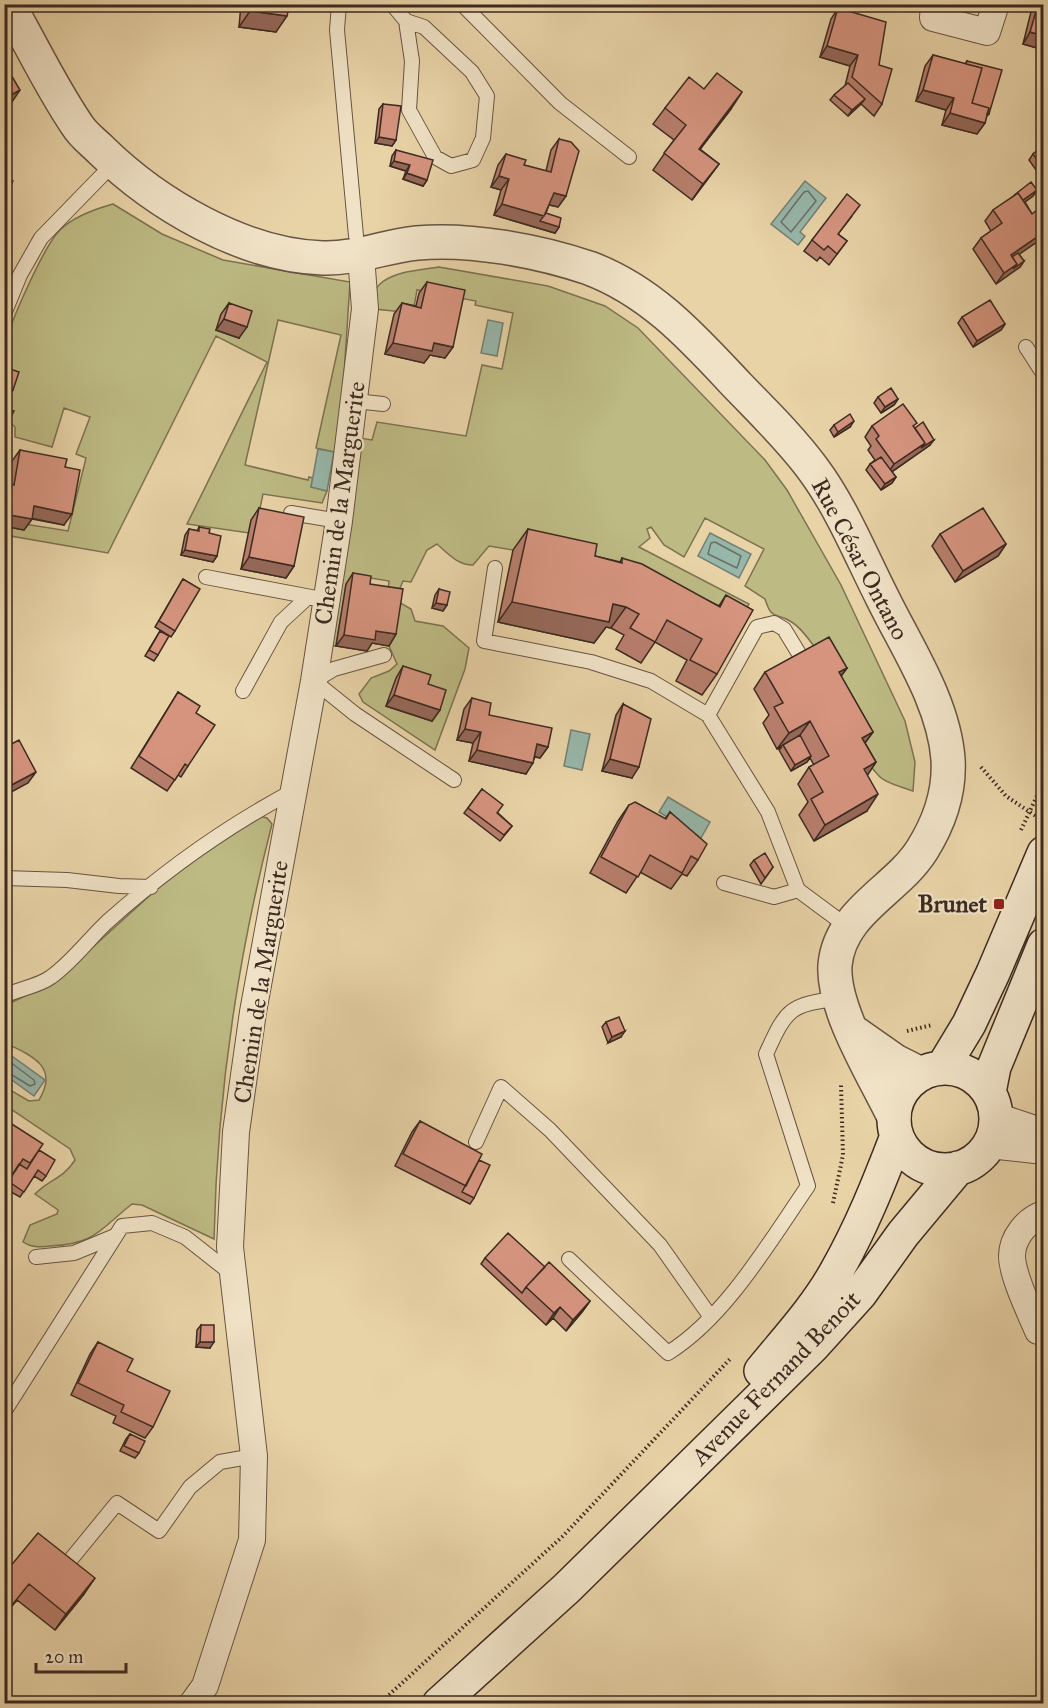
<svg xmlns="http://www.w3.org/2000/svg" width="1048" height="1708" viewBox="0 0 1048 1708" font-family="'IM FELL Great Primer',serif">
<style>
.green{fill:#bdba83;stroke:#7c7252;stroke-width:1.5}
.water{fill:#97b7aa;stroke:#737f73;stroke-width:1.5}
.lines{fill:none;stroke-linecap:round;stroke-linejoin:round}
.shore{stroke:#6a7066;stroke-width:1.5}
.service-casing{stroke:#675442;stroke-width:16}
.minor-casing{stroke:#675442;stroke-width:28}
.tertiary-casing{stroke:#675442;stroke-width:36}
.secondary-casing{stroke:#3c2a21;stroke-width:36}
.path{stroke:#3c2a21;stroke-width:4;stroke-dasharray:1.5 3;stroke-linecap:butt}
.service{stroke:#f0e2c6;stroke-width:14}
.minor{stroke:#f0e2c6;stroke-width:26}
.tertiary{stroke:#f0e2c6;stroke-width:33}
.secondary{stroke:#f0e2c6;stroke-width:33}
.wall{fill:#b87f6d;stroke:#3c2a21;stroke-width:1.5}
.shaded-wall{fill:#966859;stroke:#3c2a21;stroke-width:1.5}
.building{fill:#d6947f;stroke:#3c2a21;stroke-width:1.5}
.poi-dot{fill:#8f2418;stroke:#f0e2c6;stroke-width:2}
.labels{text-anchor:middle;stroke-width:4.5;stroke-linejoin:round;paint-order:stroke}
.street-label{font-size:24px;fill:#3c2a21;stroke:#f0e2c6}
.poi-label{font-size:24px;font-weight:bold;fill:#3c2a21;stroke:#f0e2c6;text-anchor:end}
</style>
<rect width="100%" height="100%" fill="#e8d3a7"/>
<filter id="stains"><feTurbulence type="fractalNoise" baseFrequency=".00333" numOctaves="4"/><feColorMatrix values="0 0 0 0 .2 0 0 0 0 .09 0 0 0 0 .02 0 0 0 .5 -.17"/></filter>
<radialGradient id="worn" r=".72"><stop offset=".6" stop-color="#630" stop-opacity="0"/><stop offset="1" stop-color="#630" stop-opacity=".3"/></radialGradient>
<path class="green" d="M113 204 162 234 223 260 350 282 339 453 316 448 341 335 278 320 245 465 308 480 309 477 313 478 311 487 327 491 322 503 263 494 259 513 249 533 187 524 267 362 216 336 108 553 5 535 4 526 23 530 25 524 68 531 86 458 76 454 90 417 64 408 52 447 15 437V427L8 421 9 395 15 378 5 374C5 365 3 355 5 346 9 324 45 244 60 230 74 216 95 209 113 204Z
M439 267 548 286 605 306 638 328 765 460 787 490 841 585 905 721 915 762 913 791C903 787 886 784 879 776 849 745 841 689 818 652 811 642 801 627 790 621 775 612 772 621 765 599L745 586 764 549 705 518 684 557 664 545 651 527 647 529 650 538 639 547 749 604 735 629 513 550 489 546 473 565C458 565 448 554 437 544L427 550 411 582 403 581 395 600 411 609 415 621 443 626 469 648 465 669 435 750 363 702 359 694 371 678 389 671 397 664 389 646 395 601 387 599 389 581 365 577 363 587 346 585 336 646H331L360 438 372 440 377 422 466 436 482 365 502 369 513 313 475 305 476 301 417 290 413 313 374 309C375 301 373 291 379 285 393 271 421 270 439 267Z
M259 816 267 818 272 824C237 960 217 1099 214 1239L142 1205 132 1204C99 1230 96 1244 50 1246 39 1247 32 1248 23 1242L30 1225 57 1214 58 1210 35 1194C50 1179 63 1179 75 1160L70 1149 5 1105V1087L29 1101 39 1100C59 1067 33 1056 5 1043L4 1006 54 982 157 889 203 852Z"/>
<path class="water" d="M805 181 826 198 800 232 805 236 798 245 771 224Z
M488 320 503 323 497 356 481 353Z
M318 449 334 452 327 491 311 487Z
M710 533 751 554 739 578 698 556Z
M571 730 590 734 582 770 564 766Z
M668 797 710 822 701 838 659 812Z
M9 1054 45 1080 34 1096 5 1075V1059Z"/>
<g class="lines">
<path class="shore" d="M808 191 816 201 791 232 781 222 804 192Z
M715 542 741 556 737 568 708 554 711 543Z
M4 1062H10L34 1080 35 1084 30 1086 4 1070"/>
<g class="service-casing">
<path id="service" d="M339 4 337 30 356 236
M392 4 406 21 424 27 472 72 487 96 483 138 473 160 451 166 435 157 409 110 412 61 406 21
M462 4 560 103 629 157
M4 314 20 275 41 238 114 163
M1026 347 1044 375
M355 401 383 404
M291 513 339 521
M495 568 484 641 591 662 651 681 708 715 768 812 798 890 848 927
M206 577 327 600
M384 655 334 669 314 681 355 714 454 780
M243 691 281 622 308 597
M708 715 757 627 774 623 784 629 798 652
M4 878 67 880 119 886 151 887
M724 883 774 897 798 890
M4 996C19 989 39 986 51 977 72 962 88 940 107 922 164 871 227 826 295 790
M476 1142 501 1087 550 1130 660 1245 710 1316
M36 1257 74 1253 115 1236
M569 1259 668 1353C726 1317 770 1241 808 1186L766 1054C787 1008 789 1005 840 998
M4 1412 122 1226 152 1223 185 1237 232 1274
M72 1558 117 1503 159 1531 190 1487 220 1462 254 1456"/>
</g>
<g class="minor-casing">
<path id="minor" d="M934 4 933 18 987 32 996 4
M996 1116 1044 1132
M989 1145 1044 1151
M1038 1331C1030 1312 1012 1275 1012 1256 1012 1238 1027 1219 1044 1214
M192 1704 205 1686 252 1540 254 1456 230 1247 236 1132 253 1012 314 681 339 521 365 309 362 269 358 255"/>
</g>
<g class="tertiary-casing">
<path id="tertiary" d="M8 4C31 44 51 87 77 125 83 135 93 142 101 150 156 204 244 256 323 258 356 259 386 246 417 243 470 238 539 251 589 268 651 291 693 338 737 385 763 412 791 439 813 469 842 508 861 556 883 599 907 648 944 703 948 759 950 791 939 823 922 850 896 891 840 911 835 965 832 1009 875 1077 894 1117
M855 1033 895 1061 921 1074"/>
</g>
<g class="secondary-casing">
<path id="secondary" d="M943 1067 969 1024 993 973 1044 853
M894 1119a51 51 0 1 1 102 0a51 51 0 1 1-102 0Z
M989 1092 994 1067 1044 945
M761 1371C787 1339 816 1308 836 1272 861 1228 879 1183 897 1136
M439 1704 567 1588 813 1346 860 1294 903 1234 958 1168"/>
</g>
<path class="path" d="M981 767 1006 796 1043 821
M1021 830 1044 781
M907 1031 932 1025
M833 1203 843 1155 841 1085
M379 1704 563 1536 730 1359"/>
<use href="#service" class="service"/>
<use href="#minor" class="minor"/>
<use href="#tertiary" class="tertiary"/>
<use href="#secondary" class="secondary"/>
</g>
<path class="wall" d="M241 4H290L276 32 239 27Z
M1023 4H1044V50L1023 44 1032 8Z
M838 8 879 65 882 104 874 116 861 104 848 116 830 100 834 95 845 86 850 66 820 57 831 19Z
M933 55 965 64 967 61 989 114 986 117 985 123 977 134 942 125 946 110 916 101 925 66Z
M704 89 731 109 700 149 719 164 692 200 653 170 674 140 653 124 665 108Z
M383 104 396 140 392 146 375 143 379 109Z
M559 139 566 196 558 207 549 205 546 213 559 227 555 233 494 215 501 190 491 187 498 165 506 154 524 165 546 171 551 150Z
M1044 145V164L1036 170 1029 160 1033 154Z
M396 150 427 180 423 186 403 179 406 171 390 166 392 156Z
M1037 190 1033 196 1025 202 1032 214 1044 205V237L1019 254 1024 261 1020 267 996 284 973 249 981 238 991 231 985 221 993 210Z
M852 216 838 234 847 241 829 265 820 257 817 261 804 251 812 240Z
M427 282 453 347 445 358 430 355 424 363 385 354 394 314 402 303 416 306 419 293Z
M229 303 239 338 216 330 221 314Z
M962 317 1005 324 1001 330 973 347 958 323Z
M878 397 898 399 894 405 881 413 874 403Z
M834 425 850 427 834 437 830 430Z
M872 426 914 427 930 445 892 472 896 477 892 483 881 490 866 470 870 464 875 460 868 450 871 446 865 437Z
M20 450 65 467 64 525 32 519 24 530 4 526V491L7 487 12 461Z
M259 508 294 566 286 578 241 569 251 520Z
M199 527 209 533 217 556 213 562 181 555 185 535 189 529 197 531Z
M528 529 595 556 620 562 622 558 719 606 726 595 717 674 702 695 676 681 687 660 655 642 641 663 616 649 624 635 611 628 606 627 594 643 498 622 513 550Z
M940 534 1006 544 998 556 955 582 932 546Z
M353 573 370 584 396 634 389 646 372 643 367 651 336 646 346 584Z
M183 579 175 631 171 637 155 627Z
M439 589 447 605 443 611 432 608 435 595Z
M160 631 158 655 154 661 145 656Z
M403 666 428 684 440 710 432 721 386 706 396 678Z
M847 668 841 676 873 732 865 743 876 762 867 775V811L814 841 799 815 808 802 798 784 809 767 814 765 810 758 807 762 791 771 779 750 782 747 777 749 763 723 769 715 754 689 765 672Z
M178 692 196 713 188 766 181 777 178 775 167 791 131 768Z
M472 698 489 715 548 747 540 758 535 757 526 774 469 761 473 743 457 740 464 709Z
M623 704 632 778 602 771 616 715Z
M482 789 498 813 512 826 500 841 464 813Z
M629 805 665 819 670 812 698 860 687 876 682 874 671 889 640 872 626 893 590 873 618 821Z
M754 860 773 867 761 884 750 865Z
M606 1022 621 1037 608 1043 602 1027Z
M4 1119 39 1150 46 1176 42 1181 34 1176 20 1197 4 1188Z
M420 1121 474 1198 470 1204 395 1166 412 1132Z
M485 1258 545 1267 590 1301 582 1312 566 1331 553 1318 546 1325 481 1264Z
M201 1325 210 1348 196 1347 197 1330Z
M98 1342 127 1371 153 1427 145 1438 113 1423 116 1416 71 1395 90 1354Z
M130 1434 139 1453 135 1458 120 1451 126 1439Z
M4 1565 9 1568 84 1594 55 1630 17 1600 4 1616Z"/>
<path class="shaded-wall" d="M1023 4H1035L1032 8Z
M250 11 287 16 276 32 239 27Z
M1030 32 1044 36V50L1023 44Z
M827 46 858 55 850 66 820 57Z
M20 90 12 102 4 106V99Z
M923 90 954 98 946 110 916 101Z
M742 92 731 109 688 165 699 149Z
M865 99 861 104 848 116 852 110Z
M950 113 985 123 977 134 942 125Z
M379 137 396 140 392 146 375 143Z
M394 161 410 165 406 171 390 166Z
M719 164 692 200 703 184Z
M407 173 427 180 423 186 403 179Z
M499 176 509 179 501 190 491 187Z
M1037 190 1033 196 1014 210 1018 204Z
M554 193 566 196 558 207 546 204Z
M502 204 544 216 559 227 555 233 494 215Z
M1044 232V237L1008 262 1011 255Z
M1024 261 1020 267 996 284 1004 273 1017 264Z
M224 319 247 327 239 338 216 330Z
M1005 324 1001 330 973 347 977 341Z
M393 343H434L453 347 445 358 430 355 424 363 385 354Z
M4 387 13 390 9 395 4 394Z
M898 399 894 405 881 413 885 407Z
M4 413 12 415 8 421 4 420Z
M854 421 850 427 834 437 838 432Z
M934 440 930 445 887 475 894 464 925 443Z
M896 477 892 483 881 490 885 484Z
M34 506 72 514 64 525 26 517Z
M4 514 32 519 24 530 4 526Z
M1006 544 998 556 955 582 963 571Z
M185 550 217 556 213 562 181 555Z
M249 557 294 566 286 578 241 569Z
M512 602 613 604 626 607 611 628 606 627 594 643 498 622Z
M436 603 447 605 443 611 432 608Z
M376 631 396 634 389 646 372 643 367 651 336 646 344 635Z
M847 668 835 684 839 672Z
M394 695 440 710 432 721 386 706Z
M810 721 798 738 783 745 777 749 789 733Z
M465 729 481 732 473 743 457 740Z
M873 732 861 748 862 738Z
M537 744 548 747 540 758 529 755Z
M477 750 533 763 526 774 469 761Z
M811 756 807 762 791 771 795 765Z
M610 759 639 767 632 778 602 771Z
M876 762 865 779 864 769Z
M36 772 28 783 4 796V789Z
M878 794 867 811 814 841 825 825Z
M625 1031 621 1037 608 1043 612 1037Z
M590 1301 582 1312 566 1331 573 1320Z
M560 1307 553 1318 546 1325 554 1313Z
M200 1342H214L210 1348 196 1347Z
M95 1578 84 1594 55 1630 66 1614Z"/>
<path class="building" d="M251 4H290L287 16 250 11Z
M1038 4H1044V36L1030 32Z
M838 8 886 22 879 65 892 69 882 104 852 77 858 55 827 46Z
M933 55 982 68 972 103 989 108 985 123 950 113 954 98 923 90Z
M967 61 1002 70 989 114H987L989 108 972 103 982 68 966 64Z
M4 63 20 90 4 99Z
M717 73 742 92 699 149 719 164 703 184 664 153 686 125 665 108 689 77 704 89Z
M848 83 865 99 852 110 834 95Z
M383 104 401 106 396 140 379 137Z
M559 139 571 142 579 151 566 196 554 193 544 216 502 204 509 179 499 176 506 154 526 160 524 165 551 172Z
M1044 145V161L1040 164 1033 154Z
M396 150 433 160 427 180 407 173 410 165 394 161Z
M5 178 13 181 4 198V179Z
M1031 182 1037 190 1023 200 1018 193 1013 196Z
M1018 193 1032 214 1044 205V232L1011 255 1017 264 1004 273 981 238 1002 223 993 210Z
M847 194 860 205 838 234 847 241 837 254 828 246 824 250 812 240Z
M546 213 561 218 559 227 540 221Z
M1018 253 1024 261 1013 269 1017 264 1012 257Z
M427 282 465 290 453 347 434 343 432 351 393 343 402 303 421 308Z
M990 300 1005 324 977 341 962 317Z
M229 303 252 311 247 327 224 319Z
M7 368 19 372 13 390 4 387V374Z
M891 388 898 399 885 407 878 397Z
M903 404 917 423 913 426 925 443 894 464 876 439 879 436 872 426Z
M4 408 14 411 12 415 4 413Z
M850 414 854 421 838 432 834 425Z
M923 422 934 440 921 448 925 443 915 428Z
M20 450 67 459 65 467 80 470 72 514 34 506 32 519 4 514 9 484 14 485Z
M881 457 896 477 885 484 870 464Z
M259 508 304 517 294 566 249 557Z
M983 508 1006 544 963 571 940 534Z
M199 527 210 529 209 533 221 536 217 556 185 550 189 529 199 531Z
M528 529 597 544 595 556 622 563V558L625 559 642 564 720 607 726 595 753 610 717 674 690 660 702 639 667 620 655 642 630 628 639 614 626 607 613 604 609 622 512 602Z
M353 573 371 576 370 584 403 589 396 634 376 631 375 640 344 635Z
M183 579 200 589 175 631 159 621Z
M439 589 450 592 447 605 436 603Z
M160 631 169 636 158 655 149 650Z
M829 637 847 668 839 672 873 732 862 738 876 762 864 769 878 794 825 825 811 799 823 792 809 767 829 756 810 721 789 733 774 707 783 703 765 672Z
M403 666 431 675 428 684 446 690 440 710 394 695Z
M178 692 200 706 196 713 215 725 188 766 185 764 175 780 139 756Z
M472 698 491 703 489 715 552 728 548 747 537 744 533 763 477 750 481 732 465 729Z
M623 704 651 719 639 767 610 759Z
M800 735 811 756 795 765 783 745Z
M19 740 36 772 4 789V748Z
M482 789 503 805 497 813 512 826 504 835 468 808Z
M635 802 666 819 670 812 707 844 698 860 691 856 682 873 650 855 638 877 601 857 629 805Z
M765 853 773 867 765 878 754 860Z
M619 1017 625 1031 612 1037 606 1022Z
M4 1119 43 1144 30 1163 23 1159 12 1176 4 1171Z
M420 1121 482 1154 466 1186 403 1154Z
M39 1150 55 1160 46 1176 38 1170 24 1192 8 1181 19 1164 27 1169Z
M479 1160 490 1165 474 1198 462 1192Z
M508 1233 545 1267 526 1287 522 1293 485 1258Z
M549 1262 590 1301 573 1320 560 1307 554 1313 526 1287Z
M201 1325H214V1342H200Z
M98 1342 133 1359 127 1371 170 1391 153 1427 121 1412 124 1405 78 1383Z
M130 1434 145 1441 139 1453 124 1446Z
M38 1533 95 1578 66 1614 29 1584 8 1610 4 1607V1565L9 1568Z"/>
<rect class="poi-dot" x="993" y="898" width="12" height="12" rx="3"/>
<g class="labels">
<g class="street-label">
<text transform="translate(340 503) rotate(-82)" y="8">Chemin de la Marguerite</text>
<text transform="translate(860 559) rotate(62)" y="8">Rue César Ontano</text>
<text transform="translate(261 982) rotate(-81)" y="8">Chemin de la Marguerite</text>
<text transform="translate(776 1378) rotate(-46)" y="8">Avenue Fernand Benoit</text>
</g>
<g class="poi-label">
<text x="987" y="912">Brunet</text>
</g>
</g>
<rect width="1048" height="1708" fill="none" stroke="#e8d3a7" stroke-width="24"/>
<rect x="6" y="6" width="1036" height="1696" fill="none" stroke="#3c2a21" stroke-width="3"/>
<rect x="12" y="12" width="1024" height="1684" fill="none" stroke="#3c2a21" stroke-width="1.5"/>
<path d="M36 1663v9h90v-9" fill="none" stroke="#3c2a21" stroke-width="3"/>
<text x="45" y="1663" font-size="18" fill="#3c2a21" stroke="#f0e2c6" stroke-width="4.5" paint-order="stroke">20 m</text>
<rect width="100%" height="100%" filter="url(#stains)"/>
<rect width="100%" height="100%" fill="url(#worn)"/>
</svg>
